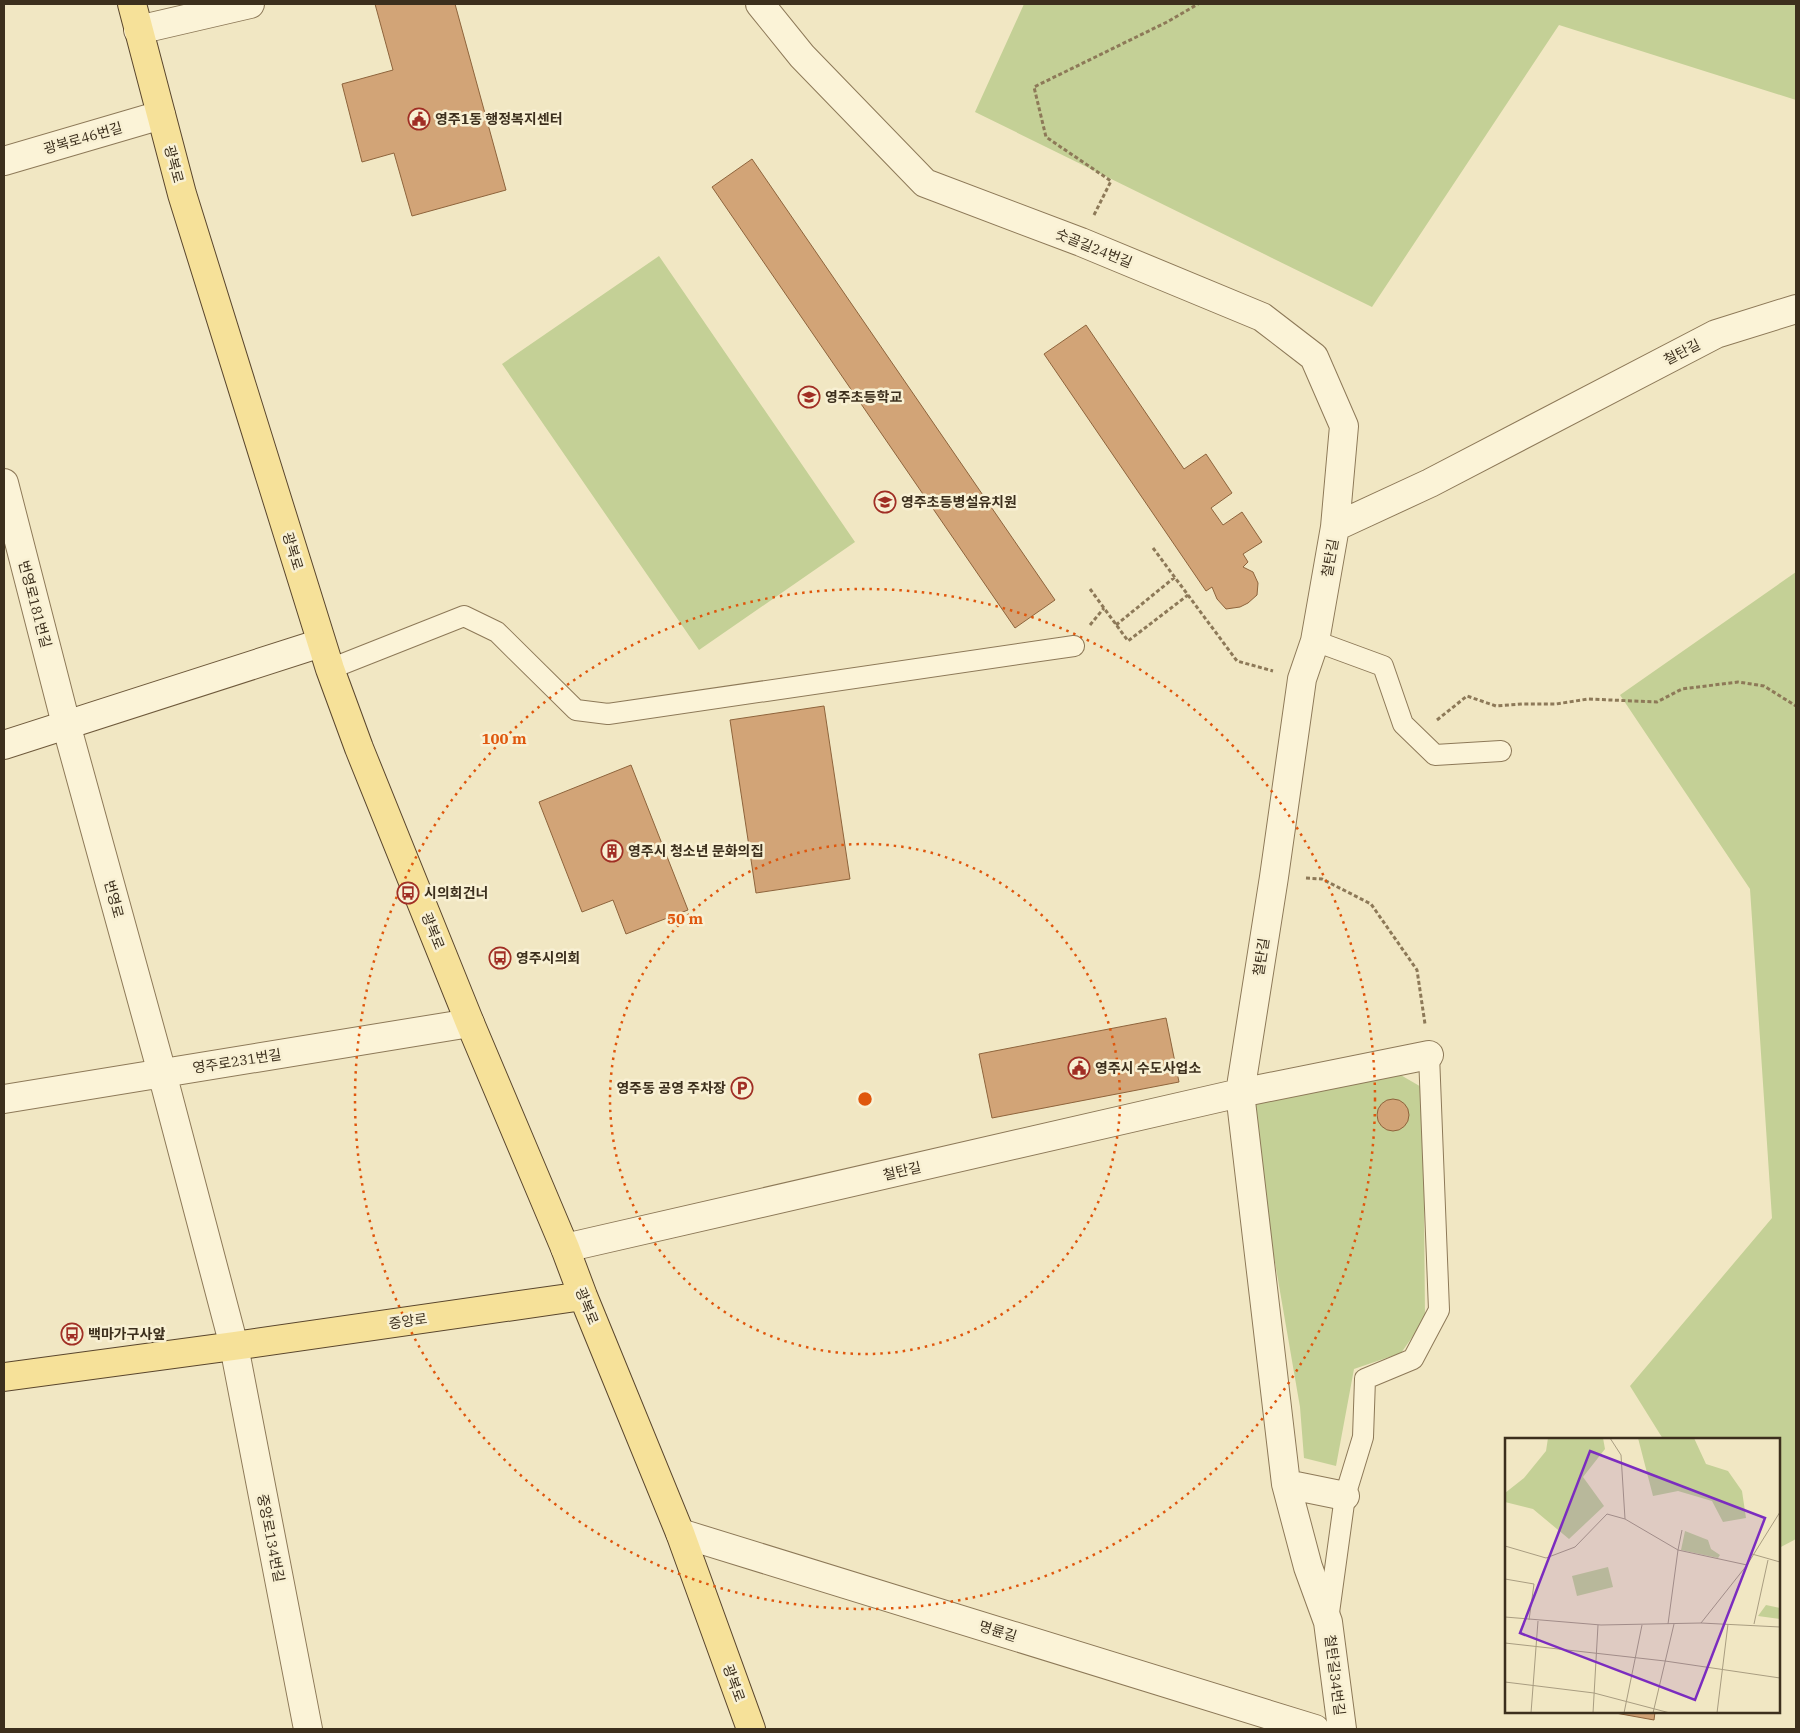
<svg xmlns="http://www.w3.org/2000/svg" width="1800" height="1733" viewBox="0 0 1800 1733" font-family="'IBM Plex Serif','Noto Sans KR',serif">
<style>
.green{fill:#c4d096}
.building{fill:#d2a477;stroke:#8e643c}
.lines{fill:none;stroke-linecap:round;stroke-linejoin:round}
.lane-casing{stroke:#8d7958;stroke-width:22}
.street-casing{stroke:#8d7958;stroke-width:30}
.secondary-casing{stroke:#6f5a3c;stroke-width:30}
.primary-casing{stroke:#5a462d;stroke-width:30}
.path{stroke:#8d7958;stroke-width:3;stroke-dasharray:4 2.5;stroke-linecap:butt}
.lane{stroke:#fbf3d7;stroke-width:20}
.street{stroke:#fbf3d7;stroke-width:28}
.secondary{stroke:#fbf3d7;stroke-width:28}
.primary{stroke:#f6e199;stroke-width:28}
.ring{fill:none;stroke:#df570d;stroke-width:2.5;stroke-dasharray:2.5 5}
.labels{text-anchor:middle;stroke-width:5;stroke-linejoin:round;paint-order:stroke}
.poi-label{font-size:14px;font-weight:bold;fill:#3c2f1d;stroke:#f8f0d3;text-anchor:start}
.street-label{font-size:14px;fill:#3c2f1d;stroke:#f8f0d3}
.inset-road{fill:none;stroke:#a99d81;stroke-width:1}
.view{fill:#7b2cbf;fill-opacity:0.15;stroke:#7b2cbf;stroke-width:2.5}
.inset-edge{fill:none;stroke:#3c2f1d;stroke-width:2.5}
.centre{fill:#df570d;stroke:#f8f0d3;stroke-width:2.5}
.ring-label{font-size:15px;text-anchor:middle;font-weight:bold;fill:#df570d;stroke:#f8f0d3;stroke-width:5;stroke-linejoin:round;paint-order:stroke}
</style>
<rect width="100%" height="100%" fill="#f1e7c3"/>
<path class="green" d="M1024 4H1796V100L1559 25 1372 307 975 112Z
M659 256 855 542 699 650 502 364Z
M1796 572V1539L1779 1548V1439H1663L1630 1386 1772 1218 1750 889 1620 695Z
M1392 1070 1423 1088 1425 1319 1401 1353 1354 1369 1336 1466 1304 1458 1300 1407 1249 1112 1260 1098Z"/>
<path class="building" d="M375 4H455L506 190 412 216 394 153 362 162 342 84 393 70Z
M752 159 1055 600 1015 628 712 187Z
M1086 325 1184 469 1206 454 1232 493 1211 508 1223 525 1242 512 1262 542 1243 554 1248 562 1243 567 1253 572 1258 583 1257 595 1248 603 1240 607 1226 609 1217 599 1212 587 1206 591 1044 354Z
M824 706 850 879 756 893 730 720Z
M631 765 688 910 626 934 613 900 582 912 539 802Z
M1166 1018 1179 1082 992 1118 979 1054Z
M1377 1115a16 16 0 1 1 32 0a16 16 0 1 1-32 0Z
M1610 1712H1655L1654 1720Z"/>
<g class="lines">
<g class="lane-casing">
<path id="lane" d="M1315 641 1383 666 1403 724 1435 755 1501 751
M330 669 464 616 497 632 576 710 608 714 1074 646
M1328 1620 1345 1496 1363 1437 1365 1379 1413 1359 1439 1310 1429 1055"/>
</g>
<g class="street-casing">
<path id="street" d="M760 4 802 56 925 183 1081 242 1262 317 1314 357 1344 426 1335 527
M138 30 250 4
M4 161 161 115
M4 483 66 724 162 1073 234 1346 308 1729
M4 1099 470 1023
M565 1248 1240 1093 1274 877 1302 679 1315 641 1335 527 1430 483 1716 334 1796 309
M1286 1484 1345 1496
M680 1533 1315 1729
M1342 1729 1328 1622 1308 1567 1286 1484 1240 1093 1429 1055"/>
</g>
<g class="secondary-casing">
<path id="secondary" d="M4 745 321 643"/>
</g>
<g class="primary-casing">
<path id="primary" d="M132 4 182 194 330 669 359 748 470 1023 565 1248 583 1296 680 1533 751 1729
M4 1377 234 1346 583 1296"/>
</g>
<path class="path" d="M1094 215 1111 181 1046 137 1034 87 1167 22 1198 4
M1153 548 1237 661 1273 671
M1090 589 1128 641 1188 595
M1090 625 1104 608
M1116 625 1175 577
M1437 720 1467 696 1496 706 1522 704H1556L1588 699 1657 702 1682 689 1738 682 1764 686 1796 706
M1306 878 1322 879 1371 904 1417 970 1425 1024"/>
<use href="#lane" class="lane"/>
<use href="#street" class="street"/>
<use href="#secondary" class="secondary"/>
<use href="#primary" class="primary"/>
</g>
<g class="ring">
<circle cx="865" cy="1099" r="255"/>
<circle cx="865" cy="1099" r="510"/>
</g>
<defs>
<g id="civic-ring" transform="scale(1.125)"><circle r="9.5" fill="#f8f0d3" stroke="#a02e24" stroke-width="1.5"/><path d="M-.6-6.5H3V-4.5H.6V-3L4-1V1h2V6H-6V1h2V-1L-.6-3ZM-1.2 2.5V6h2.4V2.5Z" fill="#a02e24"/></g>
<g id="school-ring" transform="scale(1.125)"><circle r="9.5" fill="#f8f0d3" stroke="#a02e24" stroke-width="1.5"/><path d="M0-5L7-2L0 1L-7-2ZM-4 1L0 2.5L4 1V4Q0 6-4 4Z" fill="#a02e24"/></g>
<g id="building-ring" transform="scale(1.125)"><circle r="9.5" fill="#f8f0d3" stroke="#a02e24" stroke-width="1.5"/><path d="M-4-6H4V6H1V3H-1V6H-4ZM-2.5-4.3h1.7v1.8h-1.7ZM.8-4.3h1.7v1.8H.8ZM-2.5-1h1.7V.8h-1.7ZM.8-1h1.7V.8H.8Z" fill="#a02e24"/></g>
<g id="bus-ring" transform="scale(1.125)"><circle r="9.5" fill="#f8f0d3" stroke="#a02e24" stroke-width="1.5"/><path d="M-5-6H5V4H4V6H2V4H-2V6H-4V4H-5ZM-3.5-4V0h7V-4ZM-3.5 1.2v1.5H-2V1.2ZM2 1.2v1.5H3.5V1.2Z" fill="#a02e24"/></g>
<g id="parking-ring" transform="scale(1.125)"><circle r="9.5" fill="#f8f0d3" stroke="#a02e24" stroke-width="1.5"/><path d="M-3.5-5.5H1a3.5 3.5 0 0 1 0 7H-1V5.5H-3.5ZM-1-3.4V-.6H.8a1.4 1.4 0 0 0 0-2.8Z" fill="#a02e24"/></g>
</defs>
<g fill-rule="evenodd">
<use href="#civic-ring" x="419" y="119"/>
<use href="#school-ring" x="809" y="397"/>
<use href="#school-ring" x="885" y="502"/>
<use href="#building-ring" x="612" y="851"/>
<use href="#bus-ring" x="408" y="893"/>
<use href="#bus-ring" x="500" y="958"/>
<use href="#civic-ring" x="1079" y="1068"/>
<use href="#parking-ring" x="742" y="1088"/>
<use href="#bus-ring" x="72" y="1334"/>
</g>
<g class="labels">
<g class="poi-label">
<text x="435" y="124">영주1동 행정복지센터</text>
<text x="825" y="402">영주초등학교</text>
<text x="901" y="507">영주초등병설유치원</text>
<text x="628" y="856">영주시 청소년 문화의집</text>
<text x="424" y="898">시의회건너</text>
<text x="516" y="963">영주시의회</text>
<text x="1095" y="1073">영주시 수도사업소</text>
<text x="726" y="1093" text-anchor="end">영주동 공영 주차장</text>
<text x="88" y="1339">백마가구사앞</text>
</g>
<g class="street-label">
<text transform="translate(83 138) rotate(-16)" y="5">광복로46번길</text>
<text transform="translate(174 164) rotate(75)" y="5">광복로</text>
<text transform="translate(1094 248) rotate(22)" y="5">숫골길24번길</text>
<text transform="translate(1682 352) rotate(-27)" y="5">철탄길</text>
<text transform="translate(293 551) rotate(73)" y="5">광복로</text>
<text transform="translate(1330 558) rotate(-80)" y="5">철탄길</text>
<text transform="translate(35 604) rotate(75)" y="5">번영로181번길</text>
<text transform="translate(114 899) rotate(75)" y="5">번영로</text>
<text transform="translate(433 931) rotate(68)" y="5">광복로</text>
<text transform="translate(1261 957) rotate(-81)" y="5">철탄길</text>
<text transform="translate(237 1061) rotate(-9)" y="5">영주로231번길</text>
<text transform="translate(902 1171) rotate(-13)" y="5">철탄길</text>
<text transform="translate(587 1306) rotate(68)" y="5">광복로</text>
<text transform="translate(408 1321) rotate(-8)" y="5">중앙로</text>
<text transform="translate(271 1538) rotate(79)" y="5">중앙로134번길</text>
<text transform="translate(998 1631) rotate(17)" y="5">명륜길</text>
<text transform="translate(1335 1675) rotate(83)" y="5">철탄길34번길</text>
<text transform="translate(734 1683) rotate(70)" y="5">광복로</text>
</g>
</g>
<g transform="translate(1505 1438)">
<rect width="275" height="275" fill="#f1e7c3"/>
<path d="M43 0H98L100 11 78 39 99 68 64 101 28 71 0 64V55L19 40 41 13ZM133 0H189L201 26 223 33 237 53 241 80 218 84 207 63 173 53 148 58ZM180 93 203 102 206 111 215 117 213 120 176 112ZM103 129 108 149 72 158 67 138ZM261 167 275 170V181L253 178Z" fill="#c4d096"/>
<path class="inset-road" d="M105 0 116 17 120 81 173 112 163 186M177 92 173 112 242 127M0 108 41 120 70 109 102 76 120 81M247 116 275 124M0 141 29 146 24 182M0 179 96 187 196 185 275 189M196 185 242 127 275 74M249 186 263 122M0 205 160 223 275 240M0 244 89 255 165 275M26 275 33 183M88 275 93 187M119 275 137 187M148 275 169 186M212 275 223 186"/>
<path class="view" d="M85 13 260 80 190 262 15 195Z"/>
<rect width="275" height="275" class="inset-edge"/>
</g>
<circle cx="865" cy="1099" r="8" class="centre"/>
<g class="ring-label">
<text x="504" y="744">100 m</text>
<text x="685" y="924">50 m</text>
</g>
<rect width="1800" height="1733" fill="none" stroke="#3c2f1d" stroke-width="10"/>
</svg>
